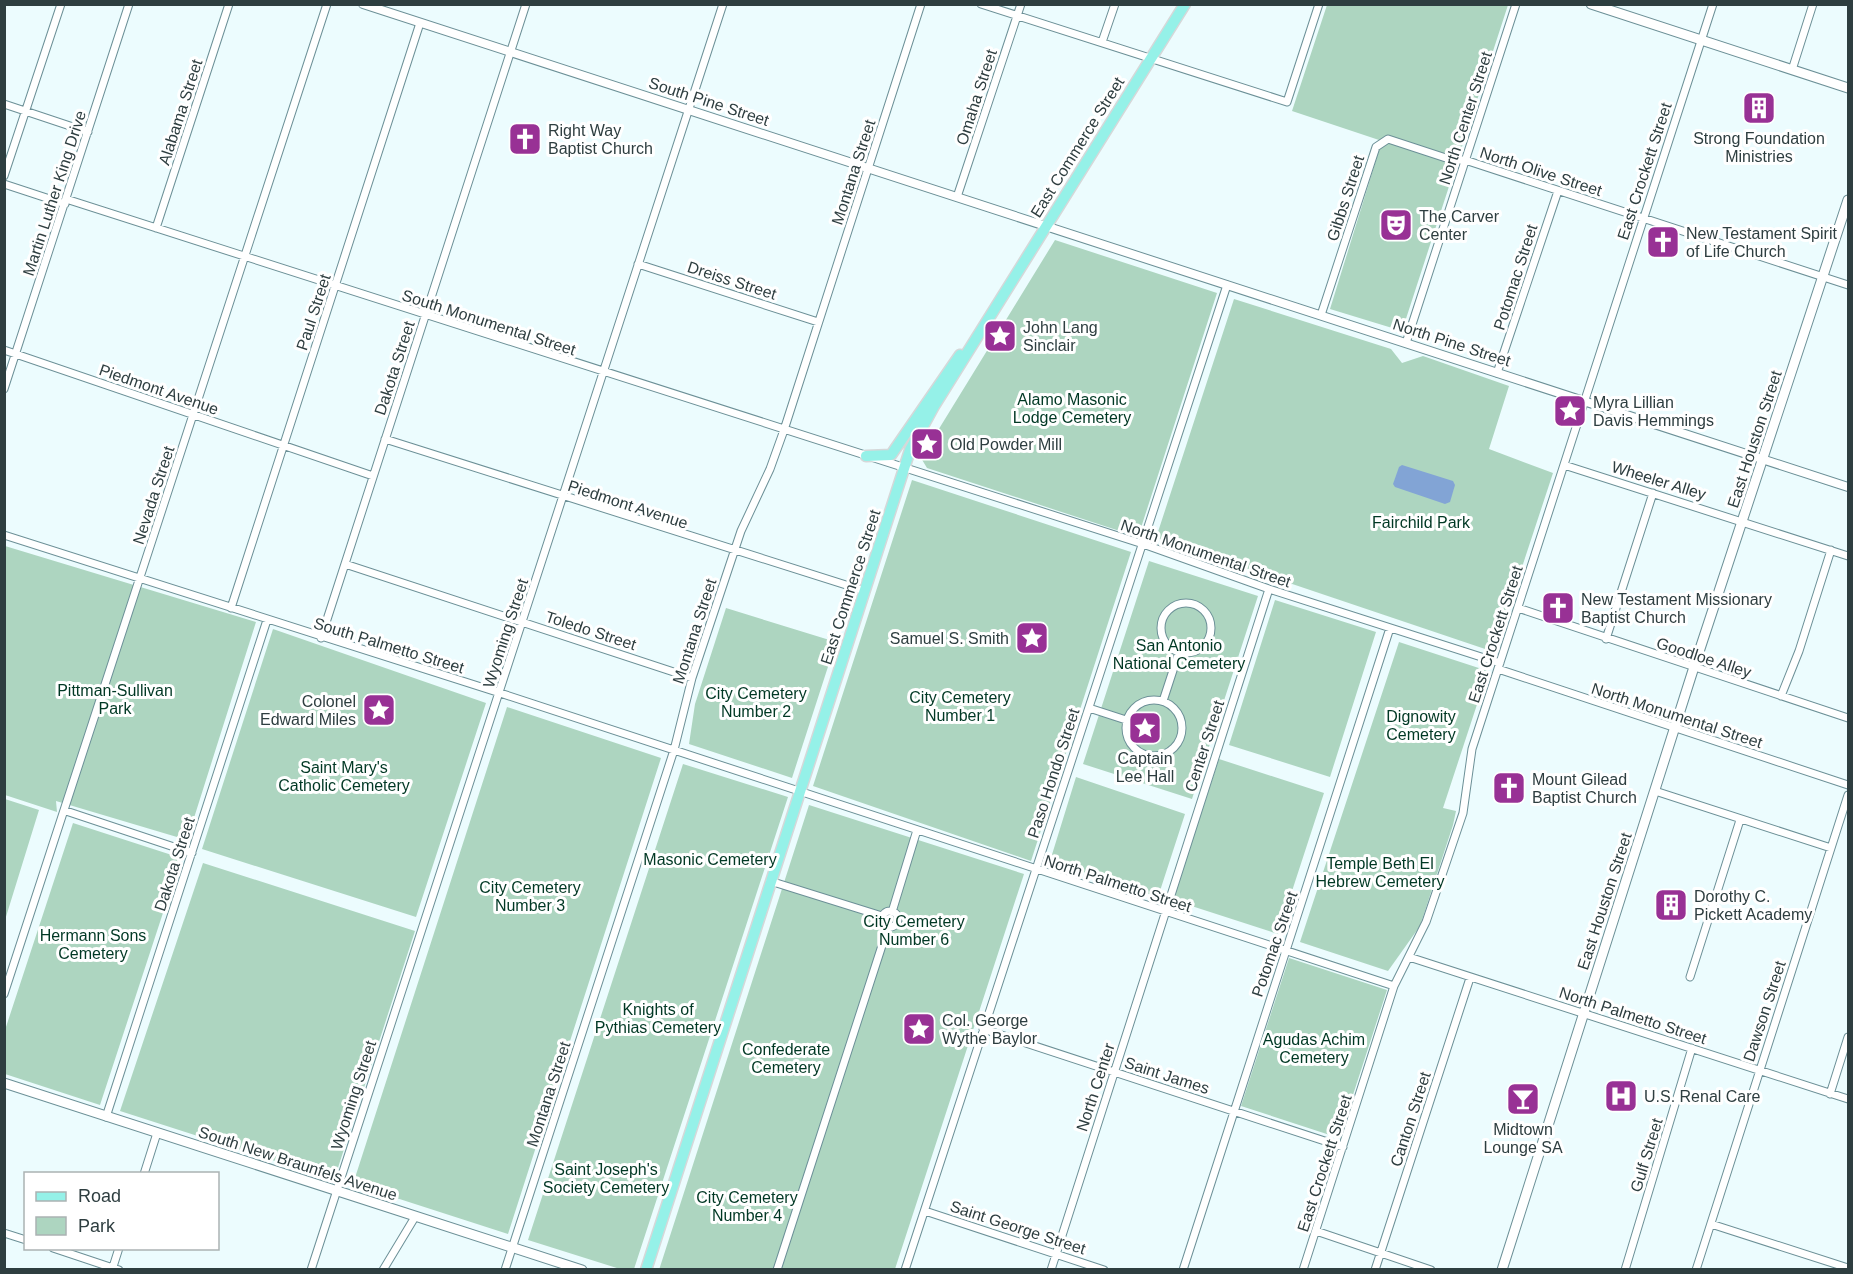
<svg xmlns="http://www.w3.org/2000/svg" width="1853" height="1274" viewBox="0 0 1853 1274" font-family="Helvetica,sans-serif">
<style>
.green{fill:#add5c0}
.water{fill:#82a4d5}
.lines{fill:none;stroke-linecap:round;stroke-linejoin:round}
.minor-casing{stroke:#6c9097;stroke-width:9}
.tertiary-casing{stroke:#6c9097;stroke-width:10}
.secondary-casing{stroke:#6c9097;stroke-width:11}
.primary-casing{stroke:#d5d8d9;stroke-width:13}
.minor{stroke:#fff;stroke-width:7}
.tertiary{stroke:#fff;stroke-width:8}
.secondary{stroke:#fff;stroke-width:9}
.primary{stroke:#95f1e8;stroke-width:10}
.labels{text-anchor:middle;stroke-width:6;stroke-linejoin:round;paint-order:stroke}
.street-label{font-size:16px;fill:#2e3e40;stroke:#fff}
.poi-label{font-size:16px;fill:#2e3e40;stroke:#fff;text-anchor:start}
.park-label{font-size:16px;fill:#003824;stroke:#fff}
</style>
<rect width="100%" height="100%" fill="#ecfcfe"/>
<path class="green" d="M1327 5H1508L1402 331 1330 309 1382 141 1292 111Z
M1055 240 1217 293 1138 537 927 468 921 458Z
M1234 299 1391 349 1402 363 1423 356 1509 386 1489 449 1553 473 1494 652 1156 538Z
M912 480 1131 552 1031 861 813 786Z
M5 546 256 622 187 840 56 801 57 812 5 795Z
M1149 561 1258 596 1192 799 1083 764Z
M1275 600 1376 632 1330 777 1229 745Z
M726 608 836 642 792 778 689 744 695 704Z
M273 629 486 703 416 917 202 849Z
M1399 642 1488 671 1443 808 1456 811 1453 825 1420 926 1388 971 1300 942Z
M507 707 661 758 508 1234 353 1184Z
M1219 759 1324 793 1278 934 1173 900Z
M683 764 788 797 634 1269H620L528 1240Z
M1076 777 1185 814 1158 897 1050 861Z
M5 799 39 810 5 920 4 799Z
M809 805 1024 874 895 1269 659 1270Z
M73 823 181 858 100 1105 5 1074V1030Z
M203 863 415 931 334 1180 120 1111Z
M1289 958 1387 990 1339 1138 1241 1106Z"/>
<path class="water" d="M1402 465 1453 481 1455 485 1450 502 1445 504 1395 487 1393 484 1399 467Z"/>
<g class="lines">
<g class="minor-casing">
<path id="minor" d="M981 4 1287 102 1319 4
M1102 42 1115 4
M1792 70 1813 4
M4 104 88 132
M4 176 61 4
M4 184 65 204
M957 197 1021 4
M66 199 1143 544 1269 589 1500 663
M156 228 229 4
M638 264 818 322
M1321 315 1376 147 1388 139 1452 160H1465L1848 285
M1406 343 1516 4
M4 350 373 476
M1497 373 1558 191
M4 389 129 4
M385 439 865 591
M1564 465 1848 556
M4 535 500 693 1394 986
M345 564 692 678
M1161 628a25 25 0 1 1 50 0a25 25 0 1 1-50 0Z
M231 608 420 23
M1518 608 1848 718
M321 638 526 4
M1606 639 1653 493
M1498 669 1848 785
M1781 696 1799 651 1831 550
M1126 728a28 28 0 1 1 56 0a28 28 0 1 1-56 0Z
M1163 701 1179 652
M1089 708 1126 720
M1655 791 1831 848
M66 811 192 853
M770 881 882 916
M882 919a8 8 0 1 1 16 0a8 8 0 1 1-16 0Z
M892 912 917 830
M1409 957 1848 1099
M1690 977 1740 820
M4 994 327 4
M983 1029 1343 1147
M1830 1094 1848 1037
M106 1117 267 620
M144 1174 157 1133
M925 1211 1104 1270
M1711 1224 1848 1268
M1316 1231 1431 1270
M4 1233 26 1240
M53 1248 119 1270
M112 1270 119 1248
M311 1270 723 4
M383 1270 415 1217
M505 1270 674 750 692 678 741 531 770 469 784 430 921 4
M777 1270 888 927
M905 1270 1227 285
M1051 1270 1269 589
M1183 1270 1390 628
M1303 1270 1394 986 1426 922 1463 813 1472 749 1713 4
M1375 1270 1470 978
M1625 1270 1692 1048
M1696 1270 1848 795"/>
</g>
<g class="tertiary-casing">
<path id="tertiary" d="M363 4 1848 487"/>
</g>
<g class="secondary-casing">
<path id="secondary" d="M1591 4 1848 88
M4 1083 582 1270
M1502 1270 1694 667 1848 200"/>
</g>
<g class="primary-casing">
<path id="primary" d="M866 456 891 455 960 355
M646 1270 910 450 934 406 1185 4"/>
</g>
<use href="#minor" class="minor"/>
<use href="#tertiary" class="tertiary"/>
<use href="#secondary" class="secondary"/>
<use href="#primary" class="primary"/>
</g>
<defs>
<g id="building-square" transform="scale(1.725)"><rect x="-9" y="-9" width="18" height="18" rx="4" fill="#983195" stroke="#fff"/><path d="M-4-6H4V6H1V3H-1V6H-4ZM-2.5-4.3h1.7v1.8h-1.7ZM.8-4.3h1.7v1.8H.8ZM-2.5-1h1.7V.8h-1.7ZM.8-1h1.7V.8H.8Z" fill="#fff"/></g>
<g id="church-square" transform="scale(1.725)"><rect x="-9" y="-9" width="18" height="18" rx="4" fill="#983195" stroke="#fff"/><path d="M-1.2-6h2.4v3.5h3.3v2.4h-3.3V6h-2.4V-.1h-3.3v-2.4h3.3Z" fill="#fff"/></g>
<g id="theatre-square" transform="scale(1.725)"><rect x="-9" y="-9" width="18" height="18" rx="4" fill="#983195" stroke="#fff"/><path d="M-5-5.5Q0-4 5-5.5V0Q5 5 0 6Q-5 5-5 0ZM-3.3-2.5H-1v1.5H-3.3ZM1-2.5H3.3v1.5H1ZM-2.8 1Q0 5.5 2.8 1Z" fill="#fff"/></g>
<g id="sight-square" transform="scale(1.725)"><rect x="-9" y="-9" width="18" height="18" rx="4" fill="#983195" stroke="#fff"/><path d="M0-6L1.8-2.2L6-1.7L2.9 1.2L3.7 5.4L0 3.3L-3.7 5.4L-2.9 1.2L-6-1.7L-1.8-2.2Z" fill="#fff"/></g>
<g id="hospital-square" transform="scale(1.725)"><rect x="-9" y="-9" width="18" height="18" rx="4" fill="#983195" stroke="#fff"/><path d="M-5-5h3v3.5h4V-5h3V5h-3V1.5h-4V5h-3Z" fill="#fff"/></g>
<g id="bar-square" transform="scale(1.725)"><rect x="-9" y="-9" width="18" height="18" rx="4" fill="#983195" stroke="#fff"/><path d="M-6-5H6L.8 .8V4.5H3.5V6h-7V4.5H-.8V.8Z" fill="#fff"/></g>
</defs>
<g fill-rule="evenodd">
<use href="#building-square" x="1759" y="108"/>
<use href="#church-square" x="525" y="139"/>
<use href="#theatre-square" x="1396" y="225"/>
<use href="#church-square" x="1663" y="242"/>
<use href="#sight-square" x="1000" y="336"/>
<use href="#sight-square" x="1570" y="411"/>
<use href="#sight-square" x="927" y="444"/>
<use href="#church-square" x="1558" y="608"/>
<use href="#sight-square" x="1032" y="638"/>
<use href="#sight-square" x="379" y="710"/>
<use href="#sight-square" x="1145" y="728"/>
<use href="#church-square" x="1509" y="788"/>
<use href="#building-square" x="1671" y="905"/>
<use href="#sight-square" x="919" y="1029"/>
<use href="#hospital-square" x="1621" y="1096"/>
<use href="#bar-square" x="1523" y="1099"/>
</g>
<g class="labels">
<g class="street-label">
<text transform="translate(976 97) rotate(-72)" y="6">Omaha Street</text>
<text transform="translate(709 101) rotate(18)" y="6">South Pine Street</text>
<text transform="translate(180 112) rotate(-72)" y="6">Alabama Street</text>
<text transform="translate(1465 118) rotate(-72)" y="6">North Center Street</text>
<text transform="translate(1077 147) rotate(-58)" y="6">East Commerce Street</text>
<text transform="translate(1541 171) rotate(18)" y="6">North Olive Street</text>
<text transform="translate(1644 171) rotate(-72)" y="6">East Crockett Street</text>
<text transform="translate(853 172) rotate(-72)" y="6">Montana Street</text>
<text transform="translate(54 193) rotate(-72)" y="6">Martin Luther King Drive</text>
<text transform="translate(1345 198) rotate(-72)" y="6">Gibbs Street</text>
<text transform="translate(1515 277) rotate(-72)" y="6">Potomac Street</text>
<text transform="translate(732 280) rotate(18)" y="6">Dreiss Street</text>
<text transform="translate(313 312) rotate(-72)" y="6">Paul Street</text>
<text transform="translate(489 322) rotate(18)" y="6">South Monumental Street</text>
<text transform="translate(1452 342) rotate(18)" y="6">North Pine Street</text>
<text transform="translate(394 368) rotate(-72)" y="6">Dakota Street</text>
<text transform="translate(159 389) rotate(19)" y="6">Piedmont Avenue</text>
<text transform="translate(1754 439) rotate(-72)" y="6">East Houston Street</text>
<text transform="translate(1659 480) rotate(17)" y="6">Wheeler Alley</text>
<text transform="translate(153 495) rotate(-72)" y="6">Nevada Street</text>
<text transform="translate(628 504) rotate(18)" y="6">Piedmont Avenue</text>
<text transform="translate(1206 553) rotate(19)" y="6">North Monumental Street</text>
<text transform="translate(850 587) rotate(-72)" y="6">East Commerce Street</text>
<text transform="translate(591 630) rotate(18)" y="6">Toledo Street</text>
<text transform="translate(694 631) rotate(-72)" y="6">Montana Street</text>
<text transform="translate(505 633) rotate(-72)" y="6">Wyoming Street</text>
<text transform="translate(1495 634) rotate(-72)" y="6">East Crockett Street</text>
<text transform="translate(389 645) rotate(17)" y="6">South Palmetto Street</text>
<text transform="translate(1704 657) rotate(18)" y="6">Goodloe Alley</text>
<text transform="translate(1677 715) rotate(18)" y="6">North Monumental Street</text>
<text transform="translate(1204 746) rotate(-72)" y="6">Center Street</text>
<text transform="translate(1053 773) rotate(-72)" y="6">Paso Hondo Street</text>
<text transform="translate(174 864) rotate(-72)" y="6">Dakota Street</text>
<text transform="translate(1118 883) rotate(18)" y="6">North Palmetto Street</text>
<text transform="translate(1604 901) rotate(-72)" y="6">East Houston Street</text>
<text transform="translate(1274 944) rotate(-71)" y="6">Potomac Street</text>
<text transform="translate(1764 1011) rotate(-72)" y="6">Dawson Street</text>
<text transform="translate(1633 1015) rotate(18)" y="6">North Palmetto Street</text>
<text transform="translate(1167 1075) rotate(18)" y="6">Saint James</text>
<text transform="translate(1095 1087) rotate(-72)" y="6">North Center</text>
<text transform="translate(548 1094) rotate(-72)" y="6">Montana Street</text>
<text transform="translate(353 1095) rotate(-72)" y="6">Wyoming Street</text>
<text transform="translate(1410 1119) rotate(-72)" y="6">Canton Street</text>
<text transform="translate(1646 1155) rotate(-73)" y="6">Gulf Street</text>
<text transform="translate(298 1163) rotate(18)" y="6">South New Braunfels Avenue</text>
<text transform="translate(1324 1163) rotate(-72)" y="6">East Crockett Street</text>
<text transform="translate(1018 1227) rotate(18)" y="6">Saint George Street</text>
</g>
<g class="poi-label">
<text x="548" y="136">Right Way<tspan x="548" dy="18">Baptist Church</tspan></text>
<text x="1759" y="144" text-anchor="middle">Strong Foundation<tspan x="1759" dy="18">Ministries</tspan></text>
<text x="1419" y="222">The Carver<tspan x="1419" dy="18">Center</tspan></text>
<text x="1686" y="239">New Testament Spirit<tspan x="1686" dy="18">of Life Church</tspan></text>
<text x="1023" y="333">John Lang<tspan x="1023" dy="18">Sinclair</tspan></text>
<text x="1593" y="408">Myra Lillian<tspan x="1593" dy="18">Davis Hemmings</tspan></text>
<text x="950" y="450">Old Powder Mill</text>
<text x="1581" y="605">New Testament Missionary<tspan x="1581" dy="18">Baptist Church</tspan></text>
<text x="1009" y="644" text-anchor="end">Samuel S. Smith</text>
<text x="356" y="707" text-anchor="end">Colonel<tspan x="356" dy="18">Edward Miles</tspan></text>
<text x="1145" y="764" text-anchor="middle">Captain<tspan x="1145" dy="18">Lee Hall</tspan></text>
<text x="1532" y="785">Mount Gilead<tspan x="1532" dy="18">Baptist Church</tspan></text>
<text x="1694" y="902">Dorothy C.<tspan x="1694" dy="18">Pickett Academy</tspan></text>
<text x="942" y="1026">Col. George<tspan x="942" dy="18">Wythe Baylor</tspan></text>
<text x="1644" y="1102">U.S. Renal Care</text>
<text x="1523" y="1135" text-anchor="middle">Midtown<tspan x="1523" dy="18">Lounge SA</tspan></text>
</g>
<g class="park-label">
<text x="1072" y="405">Alamo Masonic<tspan x="1072" dy="18">Lodge Cemetery</tspan></text>
<text x="1421" y="528">Fairchild Park</text>
<text x="1179" y="651">San Antonio<tspan x="1179" dy="18">National Cemetery</tspan></text>
<text x="115" y="696">Pittman-Sullivan<tspan x="115" dy="18">Park</tspan></text>
<text x="756" y="699">City Cemetery<tspan x="756" dy="18">Number 2</tspan></text>
<text x="960" y="703">City Cemetery<tspan x="960" dy="18">Number 1</tspan></text>
<text x="1421" y="722">Dignowity<tspan x="1421" dy="18">Cemetery</tspan></text>
<text x="344" y="773">Saint Mary's<tspan x="344" dy="18">Catholic Cemetery</tspan></text>
<text x="710" y="865">Masonic Cemetery</text>
<text x="1380" y="869">Temple Beth El<tspan x="1380" dy="18">Hebrew Cemetery</tspan></text>
<text x="530" y="893">City Cemetery<tspan x="530" dy="18">Number 3</tspan></text>
<text x="914" y="927">City Cemetery<tspan x="914" dy="18">Number 6</tspan></text>
<text x="93" y="941">Hermann Sons<tspan x="93" dy="18">Cemetery</tspan></text>
<text x="658" y="1015">Knights of<tspan x="658" dy="18">Pythias Cemetery</tspan></text>
<text x="1314" y="1045">Agudas Achim<tspan x="1314" dy="18">Cemetery</tspan></text>
<text x="786" y="1055">Confederate<tspan x="786" dy="18">Cemetery</tspan></text>
<text x="606" y="1175">Saint Joseph's<tspan x="606" dy="18">Society Cemetery</tspan></text>
<text x="747" y="1203">City Cemetery<tspan x="747" dy="18">Number 4</tspan></text>
</g>
</g>
<rect width="1853" height="1274" fill="none" stroke="#2e3e40" stroke-width="12"/>
<rect x="24" y="1172" width="195" height="78" fill="#ffffff" stroke="#abb2b3" stroke-width="1.5"/>
<rect x="36" y="1192" width="30" height="9" fill="#95f1e8" stroke="#abb2b3" stroke-width="1.5"/>
<text x="78" y="1202" font-size="18" fill="#2e3e40">Road</text>
<rect x="36" y="1217" width="30" height="18" fill="#add5c0" stroke="#abb2b3" stroke-width="1.5"/>
<text x="78" y="1232" font-size="18" fill="#2e3e40">Park</text>
</svg>
